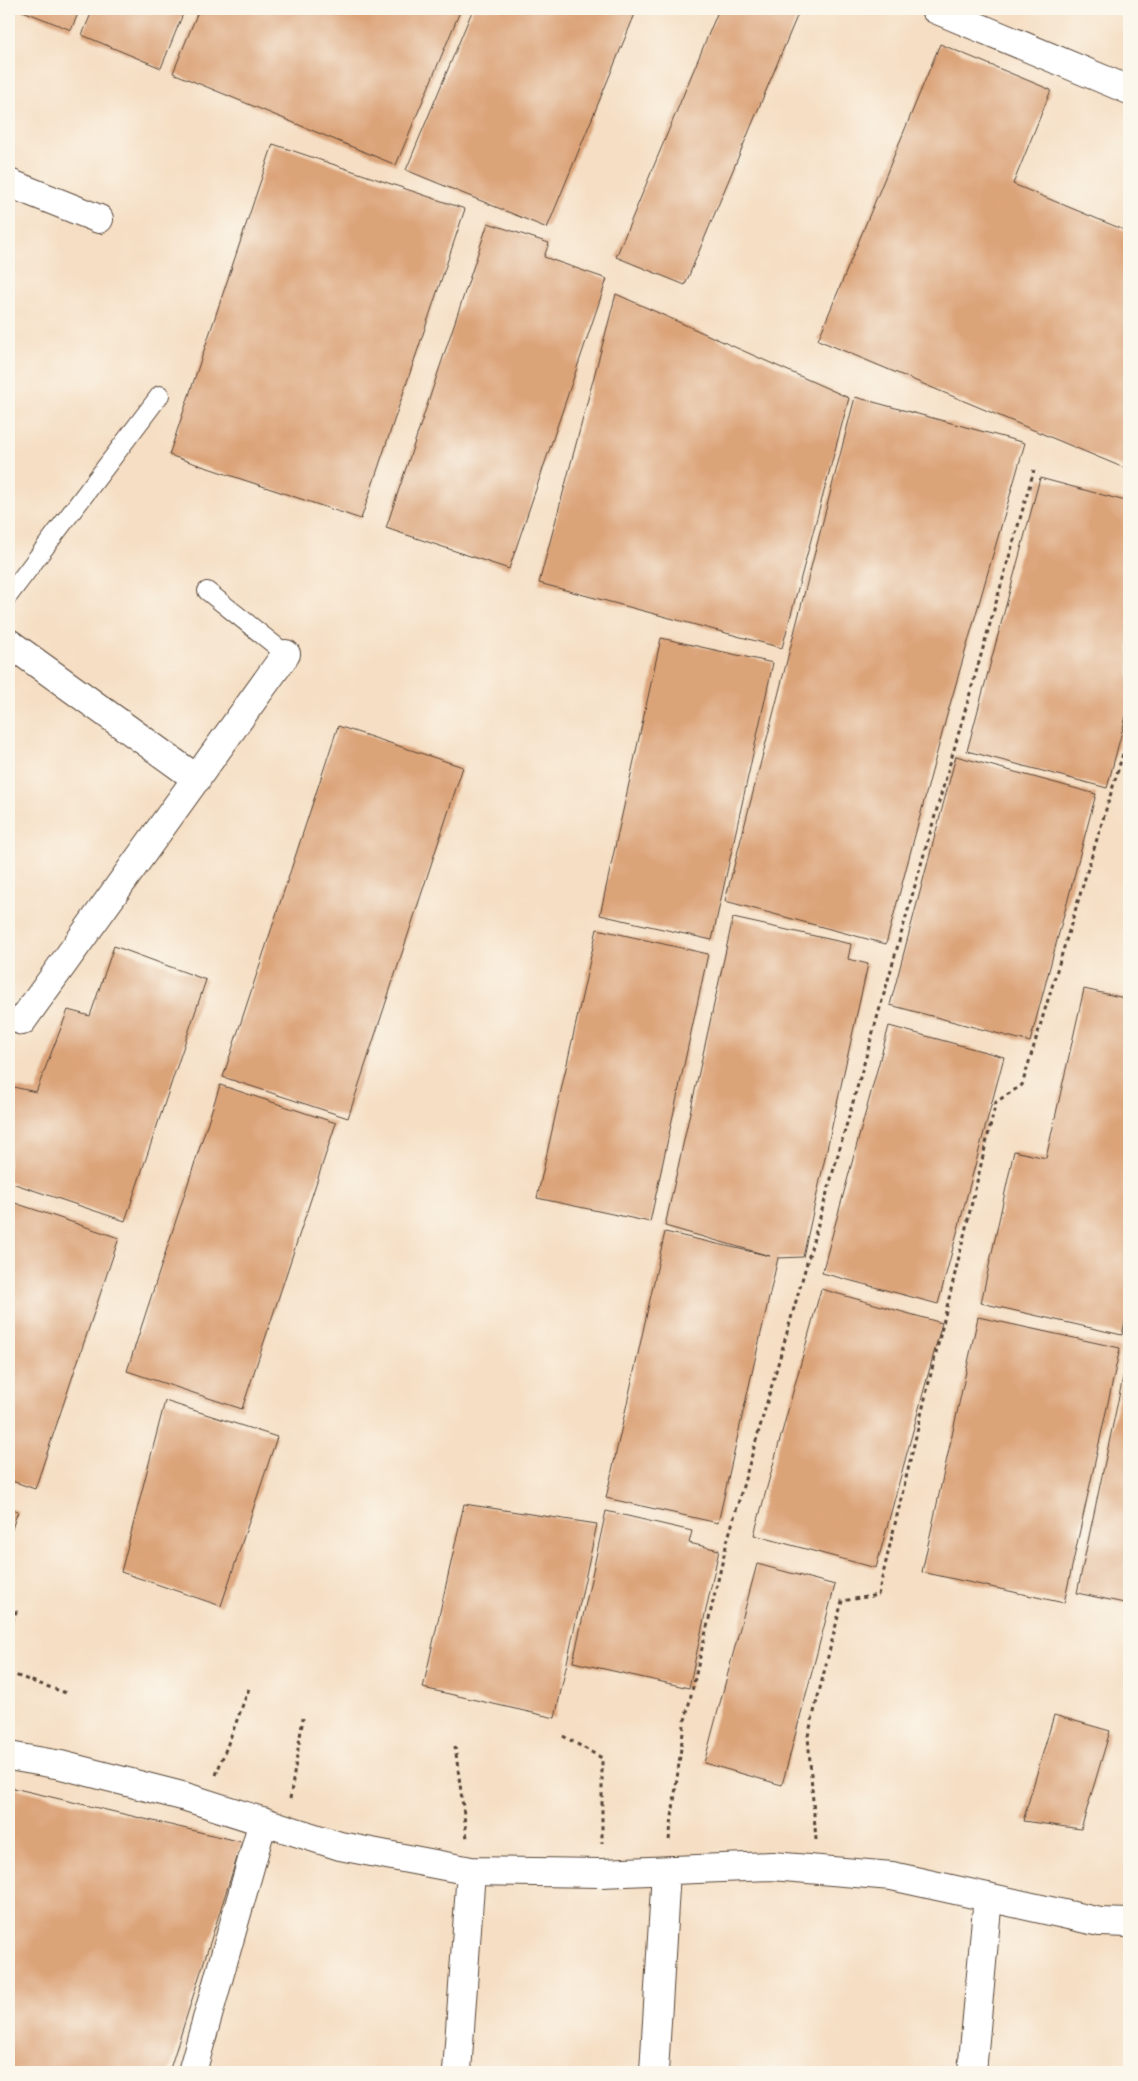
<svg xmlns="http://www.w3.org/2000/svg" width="1138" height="2081" viewBox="0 0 1138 2081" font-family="Pangolin,sans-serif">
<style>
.building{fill:#dba378}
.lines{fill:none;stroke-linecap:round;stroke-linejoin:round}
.lane-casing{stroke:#574537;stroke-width:20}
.street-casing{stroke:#574537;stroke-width:30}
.path{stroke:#574537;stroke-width:3;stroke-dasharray:4 4;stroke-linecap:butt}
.lane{stroke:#fff;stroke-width:18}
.street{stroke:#fff;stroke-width:28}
</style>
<rect width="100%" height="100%" fill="#fbf7ec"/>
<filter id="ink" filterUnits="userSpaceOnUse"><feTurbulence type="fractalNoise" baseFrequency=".02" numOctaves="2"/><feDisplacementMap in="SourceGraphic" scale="10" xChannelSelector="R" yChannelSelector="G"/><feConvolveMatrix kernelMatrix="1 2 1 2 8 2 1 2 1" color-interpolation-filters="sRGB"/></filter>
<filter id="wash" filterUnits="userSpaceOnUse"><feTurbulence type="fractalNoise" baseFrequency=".0096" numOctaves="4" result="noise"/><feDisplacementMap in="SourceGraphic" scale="20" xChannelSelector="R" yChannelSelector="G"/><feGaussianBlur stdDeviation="1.12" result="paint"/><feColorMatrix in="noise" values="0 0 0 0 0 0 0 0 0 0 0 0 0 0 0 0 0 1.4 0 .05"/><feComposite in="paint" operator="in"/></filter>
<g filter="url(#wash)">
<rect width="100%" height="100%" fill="#f5dec3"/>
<g id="blocks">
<path class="building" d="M18 9H80L71 30Z
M93 9H185L161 68 82 35Z
M199 9H461L396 165 173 73Z
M473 9H637L547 228 406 170Z
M719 9H800L685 285 616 257Z
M940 44 1051 90 1013 184 1129 232V470L818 340Z
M273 144 465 209 361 519 169 455Z
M488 223 549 243 544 257 607 279 509 569 386 528Z
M616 294 849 398 782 648 539 583Z
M855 397 1025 443 947 715 886 944 725 901Z
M1040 478 1129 502V705L1107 788 967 751Z
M661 638 773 663 712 940 600 915Z
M338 726 463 767 348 1118 223 1077Z
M956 756 1096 794 1030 1042 890 1005Z
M733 918 851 944 848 959 868 964 803 1257 778 1258 718 1523 606 1498 665 1232 770 1256 665 1226Z
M597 929 708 954 650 1222 537 1198Z
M114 946 206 980 125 1221 9 1182V1086L36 1092 68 1010 90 1016Z
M1084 989 1129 999V1303L1122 1335 981 1303 1014 1151 1046 1158Z
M889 1026 1004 1057 938 1304 822 1273Z
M220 1085 336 1123 242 1409 127 1371Z
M9 1201 119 1238 35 1489 9 1480Z
M821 1289 942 1323 876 1568 754 1535Z
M978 1317 1120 1348 1064 1603 922 1572Z
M1128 1354H1129V1604L1077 1593Z
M165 1401 277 1437 221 1606 121 1572Z
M464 1504 597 1524 555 1718 423 1688Z
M9 1508 18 1511 9 1538Z
M606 1511 692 1531 689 1543 719 1550 689 1688 573 1662Z
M757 1564 835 1585 782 1785 704 1763Z
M1054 1715 1110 1731 1081 1829 1023 1821Z
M9 1787 242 1842 169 2072H9Z"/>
</g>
</g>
<g filter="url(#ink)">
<use href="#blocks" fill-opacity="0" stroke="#574537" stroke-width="1"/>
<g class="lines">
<g class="lane-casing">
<path id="lane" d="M207 591 286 654
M9 595 160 395"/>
</g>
<g class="street-casing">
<path id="street" d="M935 9 1129 90
M9 183 99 219
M9 643 197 779
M22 1021 286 654
M9 1756 61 1765 186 1797 340 1846 471 1871 601 1873 772 1866 892 1876 1100 1922 1129 1923
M192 2072 263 1821
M457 2072 471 1871
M654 2072 666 1871
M972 2072 988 1897"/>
</g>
<path class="path" d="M9 1629 18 1607
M9 1673 69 1694
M563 1736 602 1758V1843
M455 1746 467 1838
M216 1775 250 1686
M290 1799 303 1718
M669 1840 684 1725 727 1542 1034 470
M816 1840 808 1736 842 1601 878 1595 996 1102 1022 1085 1129 734"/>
<use href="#lane" class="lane"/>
<use href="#street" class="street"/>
</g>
</g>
<rect width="1138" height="2081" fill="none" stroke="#fbf7ec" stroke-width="30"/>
</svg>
